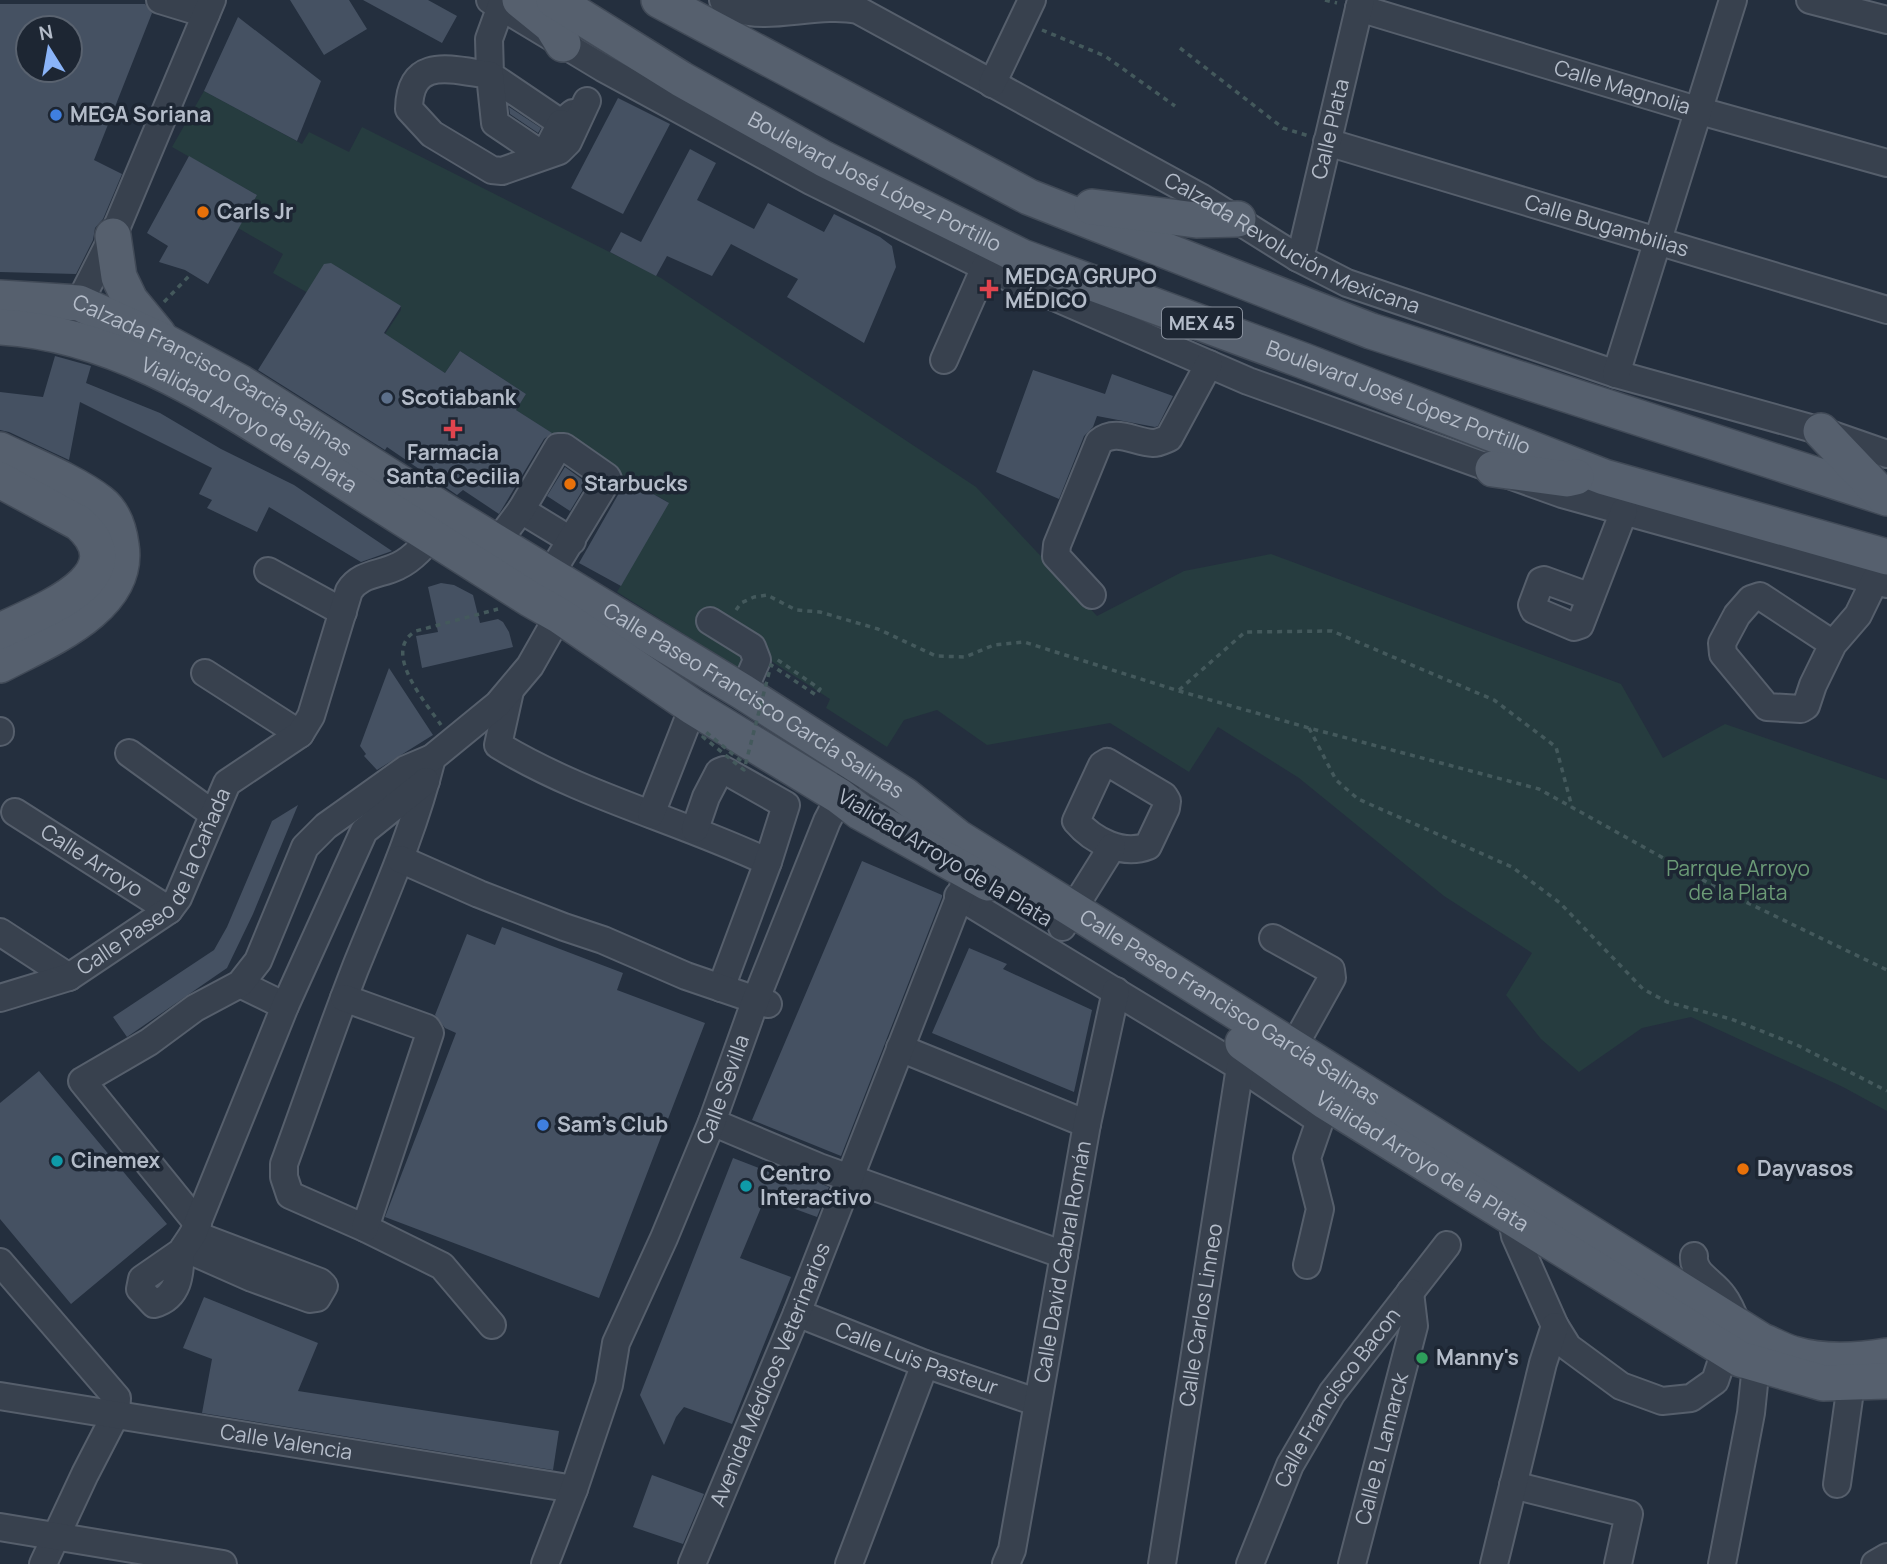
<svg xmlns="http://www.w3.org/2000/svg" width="1887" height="1564" viewBox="0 0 1887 1564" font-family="Manrope,sans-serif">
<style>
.green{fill:#263c3f}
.building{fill:#455162;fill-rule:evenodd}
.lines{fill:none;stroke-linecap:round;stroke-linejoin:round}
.minor-casing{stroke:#565f6c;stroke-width:30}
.major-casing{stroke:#414a57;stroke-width:38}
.path{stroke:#44595c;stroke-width:3.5;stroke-dasharray:5 5;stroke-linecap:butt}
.minor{stroke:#38414e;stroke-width:26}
.major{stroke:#56606e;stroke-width:35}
.path-bridge{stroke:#44595c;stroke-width:3.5;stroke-dasharray:5 5;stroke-linecap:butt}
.shop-dot{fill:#3f7fe0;stroke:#1d2633;stroke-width:2.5}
.food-dot{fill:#e8710a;stroke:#1d2633;stroke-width:2.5}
.health-dot{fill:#e0444e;stroke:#1d2633;stroke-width:2.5}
.service-dot{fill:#5c6f8a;stroke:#1d2633;stroke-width:2.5}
.culture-dot{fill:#0f9aa8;stroke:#1d2633;stroke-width:2.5}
.leisure-dot{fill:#2e9e5b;stroke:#1d2633;stroke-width:2.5}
.labels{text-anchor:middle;stroke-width:7;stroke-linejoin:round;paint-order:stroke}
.shield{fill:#1d2633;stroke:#878f9c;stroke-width:2}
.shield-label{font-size:19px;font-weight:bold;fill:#b4bcc9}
.street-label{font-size:21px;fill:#b4bcc9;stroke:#1d2633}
.poi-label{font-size:21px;font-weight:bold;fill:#b4bcc9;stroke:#1d2633;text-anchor:start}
.park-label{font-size:21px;fill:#6b9a76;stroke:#1d2633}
</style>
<rect width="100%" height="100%" fill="#242f3e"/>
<path class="green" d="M204 91 302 144 309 132 349 152 362 127 661 278 976 487 1097 616 1184 571 1271 554 1621 684 1663 758 1725 724 1887 780V1111L1843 1087 1691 1017 1642 1028 1579 1072 1541 1039 1506 995 1532 953 1444 896 1299 778 1218 727 1189 772 1110 723 987 745 937 710 904 720 887 747 826 708 830 699 765 657 752 677 617 592 668 502 569 445 516 410 526 394 460 351 445 373 385 334 401 310V306L308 293 273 273 283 254 238 228 257 195 172 147Z"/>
<path class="building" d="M290 0H349L367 29 324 55Z
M363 0H428L457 16 442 43Z
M0 4H145L152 13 94 160 122 174 103 219 95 228 93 240 76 274 0 272ZM28 28H70V70H28Z
M238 17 321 81 297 141 204 91Z
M618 98 670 124 623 214 571 188Z
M509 107 541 128 538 133 510 114Z
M690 149 716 163 697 200 754 229 768 203 824 232 834 214 880 237 892 246 896 267 864 343 787 297 798 279 731 244 712 276 667 256 656 276 610 252 621 232 641 242Z
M189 156 257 195 208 284 185 270 159 262 168 246 147 233Z
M331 263 401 306 384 333 445 373 460 351 526 394 516 410 552 433 544 439 499 514 463 490 457 495 387 447 385 450 258 370 324 264Z
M55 356 91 366 86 383 160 413 221 449 294 485 392 551 361 562 269 507 257 532 207 508 212 500 199 494 212 468 80 402 69 460 9 432 0 430V392L43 397Z
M1033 370 1105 394 1112 374 1173 396 1158 426 1155 427 1097 416 1093 427 1084 436 1059 499 996 472Z
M565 467 587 483 570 511 547 496Z
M627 479 669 503 621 586 579 563Z
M441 583 454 585 473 595 480 623 498 619 503 622 509 632 513 647 422 668 416 636 438 632 428 587Z
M389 668 433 735 377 770 364 756 366 754 360 746Z
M298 805 253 914 227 968 127 1037 113 1017 214 950 227 927 272 821Z
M862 861 942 895V897L841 1156 752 1120Z
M502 927 623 973 617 990 705 1023 599 1298 385 1217 456 1033 445 1028 435 1015 467 934 495 945Z
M969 948 1007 964 1003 969 1092 1010 1074 1092 932 1033Z
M39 1071 167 1224 71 1304 0 1219V1103Z
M733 1158 774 1174 777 1166 829 1187 817 1217 765 1198 740 1258 791 1277 732 1424 684 1407 676 1417 664 1445 640 1395Z
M204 1297 318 1343 298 1391 559 1431 553 1470 202 1413 212 1359 183 1348Z
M652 1475 704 1494 683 1544 633 1527Z"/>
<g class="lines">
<g class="minor-casing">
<g id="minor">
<path d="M160 0 206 14"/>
<path d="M490 0 603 68 811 181 985 267 1248 381 1562 494 1887 584"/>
<path id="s1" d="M723 0C727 3 732 7 737 9 767 21 820 2 858 10L1202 198 1298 258 1347 283 1616 374 1821 431 1887 454"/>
<path d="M1810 0 1887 20"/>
<path d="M501 6 489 39 490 75 561 123 573 113"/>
<path id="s2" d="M1359 8 1700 111 1887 163"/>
<path d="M992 84 1032 0"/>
<path d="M561 123 544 156 495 123 490 75C452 70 410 55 409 109L432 134 492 170 502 171 559 151 568 142 587 101"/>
<path id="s3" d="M1327 142 1887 310"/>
<path id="s4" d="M1298 258 1303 246 1361 0"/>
<path d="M68 317 79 303 113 236 212 0"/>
<path d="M944 360 985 267"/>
<path d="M1616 374 1733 0"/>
<path d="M521 510 572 541"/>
<path d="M498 541 521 510 558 447H564L607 477 608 479 551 573"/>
<path d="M268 571 343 612"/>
<path d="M1092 595 1056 556 1057 545 1099 442C1116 428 1134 442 1153 443 1159 443 1164 440 1169 438L1209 364"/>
<path d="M1591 597 1544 580 1541 581 1532 605 1534 610 1574 627 1580 625 1624 511"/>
<path d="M710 621 752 647 757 660 743 692"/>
<path d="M1833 644 1760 596 1751 599 1737 615 1722 643 1723 654 1767 707 1801 709 1806 706 1813 685 1833 644 1858 615 1875 580"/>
<path d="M205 673 300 734"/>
<path d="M510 691 498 745C582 796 679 820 768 862"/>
<path d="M0 731V732"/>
<path d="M129 753 213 814"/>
<path d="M432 758C413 834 384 897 355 969 330 1033 308 1099 284 1164V1177L290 1195 365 1228 442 1266 492 1325"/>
<path d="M1107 762 1164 796 1167 801 1166 808 1148 846C1123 856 1093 841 1076 821L1102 765Z"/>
<path id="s5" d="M15 812 169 910"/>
<path d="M651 814 693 707"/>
<path d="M695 829 706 797 719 772 724 770 786 805 768 862 721 988"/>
<path d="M400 859 479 894 564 927 603 940 686 976 768 1004"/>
<path d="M958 896 1240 1067 1319 1120"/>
<path d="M1062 927 1112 847"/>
<path d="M0 932 69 977"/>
<path d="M1273 938 1331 970 1332 978 1293 1048"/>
<path d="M240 984 285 1006"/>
<path id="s6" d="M0 998 69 977 169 910 178 898 227 783 300 734 311 716 349 591C360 573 380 575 398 566 415 558 431 538 441 523"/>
<path d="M344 998 427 1028 430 1033 365 1228"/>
<path d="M900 1048 1087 1124"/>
<path d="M712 1122 819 1167 1064 1255"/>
<path d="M1514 1208 1511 1215 1515 1236 1555 1326 1568 1347 1621 1386 1662 1401 1691 1398 1715 1381 1725 1351"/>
<path d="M198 1224 82 1081 149 1042 195 1008 240 984 258 961 305 847 326 826 406 769 432 758 498 704 530 666 568 599"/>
<path d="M184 1248 252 1278 310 1299 317 1298 324 1286 320 1282 193 1234"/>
<path d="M181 1252C180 1274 179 1297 154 1304L140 1289 142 1279 181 1252 193 1234 285 1006 364 831 426 781"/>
<path d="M1694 1256C1692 1274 1714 1282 1723 1296 1730 1305 1734 1316 1738 1327"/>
<path d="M0 1262 117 1398 116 1414 85 1474 43 1564"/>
<path d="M1307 1265 1320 1209 1307 1158 1326 1103"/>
<path id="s7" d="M797 1313 925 1364 1036 1402"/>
<path id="s8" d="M0 1396 574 1489"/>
<path d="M1837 1484 1851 1384"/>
<path d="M1513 1485 1629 1514 1618 1564"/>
<path d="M0 1527 223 1564"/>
<path id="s9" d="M545 1564 574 1489 609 1385 616 1343 664 1238 712 1122 756 999 827 821 848 781"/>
<path id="s10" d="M692 1564 797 1313 975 857"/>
<path d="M849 1564 925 1364"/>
<path id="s11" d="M1006 1564 1012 1550 1087 1124 1116 991"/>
<path id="s12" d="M1162 1564 1240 1067"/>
<path id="s13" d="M1250 1564 1290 1465 1332 1393 1447 1245"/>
<path id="s14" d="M1352 1564 1414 1326 1410 1292"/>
<path d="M1494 1564 1543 1363 1555 1326"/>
<path d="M1722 1564 1751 1413 1756 1365"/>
<path d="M1875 1564 1887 1557"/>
</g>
</g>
<g class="major-casing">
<g id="major">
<path d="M520 0 552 26 563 44"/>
<path id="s15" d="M554 0 681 79 824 159 1022 257 1304 361 1604 477 1887 557"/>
<path d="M659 0 1029 197 1371 331 1887 498"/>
<path d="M1092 207 1196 220 1238 219"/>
<path d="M113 236 119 277 130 300 158 334"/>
<path id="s16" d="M0 298 79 303 165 342 241 383 448 513 743 692 904 795 957 837 1762 1341C1772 1345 1782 1351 1793 1354 1823 1363 1857 1361 1887 1356"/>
<path id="s17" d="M0 327C117 333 218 402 314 462 386 507 458 553 530 599L560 616 693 707 839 796 860 812 988 883"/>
<path d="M1821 431 1882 495"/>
<path d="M0 450C31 465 74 482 100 502 113 512 119 530 121 545 131 608 45 641 0 665"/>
<path d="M1493 469 1567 479 1576 477"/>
<path d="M0 480 79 523C139 577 39 612 0 631"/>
<path id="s18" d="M1243 1043 1326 1102 1740 1359 1823 1383 1887 1381"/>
</g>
</g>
<path class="path" d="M1325 0 1337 3
M1042 30 1105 56 1175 106
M1180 48 1283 128 1309 136
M164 302 189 276
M736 610 741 603 754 597 767 595 796 610 820 612 878 629 936 656 965 657 994 645 1024 642 1179 691 1309 728 1539 789 1721 890 1887 970
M1179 690 1245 632 1332 631 1494 700 1556 747 1572 807
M441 725C427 704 380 651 416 631L498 609
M1309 728 1336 780 1358 799 1512 867 1560 903 1643 989 1667 1002 1731 1019 1797 1045 1887 1091"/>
<use href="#minor" class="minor"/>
<use href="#major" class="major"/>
<path class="path-bridge" d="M741 761 706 732 703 737 744 770 771 665 816 695 820 689 775 658"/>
</g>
<g class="shop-dot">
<circle cx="56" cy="115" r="7"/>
<circle cx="543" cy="1125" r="7"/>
</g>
<g class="food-dot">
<circle cx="203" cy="212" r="7"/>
<circle cx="570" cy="484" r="7"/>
<circle cx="1743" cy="1169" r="7"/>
</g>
<g class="health-dot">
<path d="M985.5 278.5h7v7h7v7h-7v7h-7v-7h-7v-7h7z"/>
<path d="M449.5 418.5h7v7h7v7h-7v7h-7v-7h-7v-7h7z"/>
</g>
<circle class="service-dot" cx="387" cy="398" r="7"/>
<g class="culture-dot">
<circle cx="57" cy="1161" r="7"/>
<circle cx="746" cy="1186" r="7"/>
</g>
<circle class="leisure-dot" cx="1422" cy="1358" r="7"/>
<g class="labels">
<rect class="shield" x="1162" y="307.5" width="80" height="31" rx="5"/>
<g class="shield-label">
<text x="1202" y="330">MEX 45</text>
</g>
<g class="street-label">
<text dy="7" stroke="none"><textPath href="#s2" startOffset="275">Calle Magnolia</textPath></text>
<text dy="7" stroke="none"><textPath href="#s4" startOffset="133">Calle Plata</textPath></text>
<text dy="7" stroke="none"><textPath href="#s15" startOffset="369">Boulevard José López Portillo</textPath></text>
<text dy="7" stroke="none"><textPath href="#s3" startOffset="292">Calle Bugambilias</textPath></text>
<text dy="7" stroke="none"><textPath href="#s1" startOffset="632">Calzada Revolución Mexicana</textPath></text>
<text dy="7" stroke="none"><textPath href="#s16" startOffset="231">Calzada Francisco Garcia Salinas</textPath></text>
<text dy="7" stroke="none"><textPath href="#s15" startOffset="936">Boulevard José López Portillo</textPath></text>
<text dy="7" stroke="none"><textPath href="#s17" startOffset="271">Vialidad Arroyo de la Plata</textPath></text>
<text dy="7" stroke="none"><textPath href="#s16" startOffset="863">Calle Paseo Francisco García Salinas</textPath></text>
<text transform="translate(945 858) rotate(31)" y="7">Vialidad Arroyo de la Plata</text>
<text dy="7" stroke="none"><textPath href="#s5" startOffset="91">Calle Arroyo</textPath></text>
<text dy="7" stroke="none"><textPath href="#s6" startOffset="205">Calle Paseo de la Cañada</textPath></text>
<text dy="7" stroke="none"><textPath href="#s16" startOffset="1430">Calle Paseo Francisco García Salinas</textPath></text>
<text dy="7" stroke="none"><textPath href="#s9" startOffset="508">Calle Sevilla</textPath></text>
<text dy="7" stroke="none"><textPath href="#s18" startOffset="215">Vialidad Arroyo de la Plata</textPath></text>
<text dy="7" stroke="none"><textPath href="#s11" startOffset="308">Calle David Cabral Román</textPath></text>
<text dy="7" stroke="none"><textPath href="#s12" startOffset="252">Calle Carlos Linneo</textPath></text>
<text dy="7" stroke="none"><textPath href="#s7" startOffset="128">Calle Luis Pasteur</textPath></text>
<text dy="7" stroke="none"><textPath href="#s10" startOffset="205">Avenida Médicos Veterinarios</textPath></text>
<text dy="7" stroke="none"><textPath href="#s13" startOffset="189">Calle Francisco Bacon</textPath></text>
<text dy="7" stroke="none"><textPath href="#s8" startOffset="290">Calle Valencia</textPath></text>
<text dy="7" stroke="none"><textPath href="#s14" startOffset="119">Calle B. Lamarck</textPath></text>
</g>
<g class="poi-label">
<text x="70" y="122">MEGA Soriana</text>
<text x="217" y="219">Carls Jr</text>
<text x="1005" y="284">MEDGA GRUPO<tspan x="1005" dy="24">MÉDICO</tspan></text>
<text x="401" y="405">Scotiabank</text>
<text x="453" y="460" text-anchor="middle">Farmacia<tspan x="453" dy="24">Santa Cecilia</tspan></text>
<text x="584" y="491">Starbucks</text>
<text x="557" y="1132">Sam's Club</text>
<text x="71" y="1168">Cinemex</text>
<text x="1757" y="1176">Dayvasos</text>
<text x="760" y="1181">Centro<tspan x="760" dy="24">Interactivo</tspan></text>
<text x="1436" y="1365">Manny's</text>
</g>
<g class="park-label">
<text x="1738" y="876">Parrque Arroyo<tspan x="1738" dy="24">de la Plata</tspan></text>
</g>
</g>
<g transform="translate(49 49) rotate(349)"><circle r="33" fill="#1d2633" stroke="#59626f" stroke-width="2"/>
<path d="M0-5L12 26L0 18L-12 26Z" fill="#8ab4f8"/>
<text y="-10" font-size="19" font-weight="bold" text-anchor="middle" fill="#b4bcc9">N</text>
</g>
</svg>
